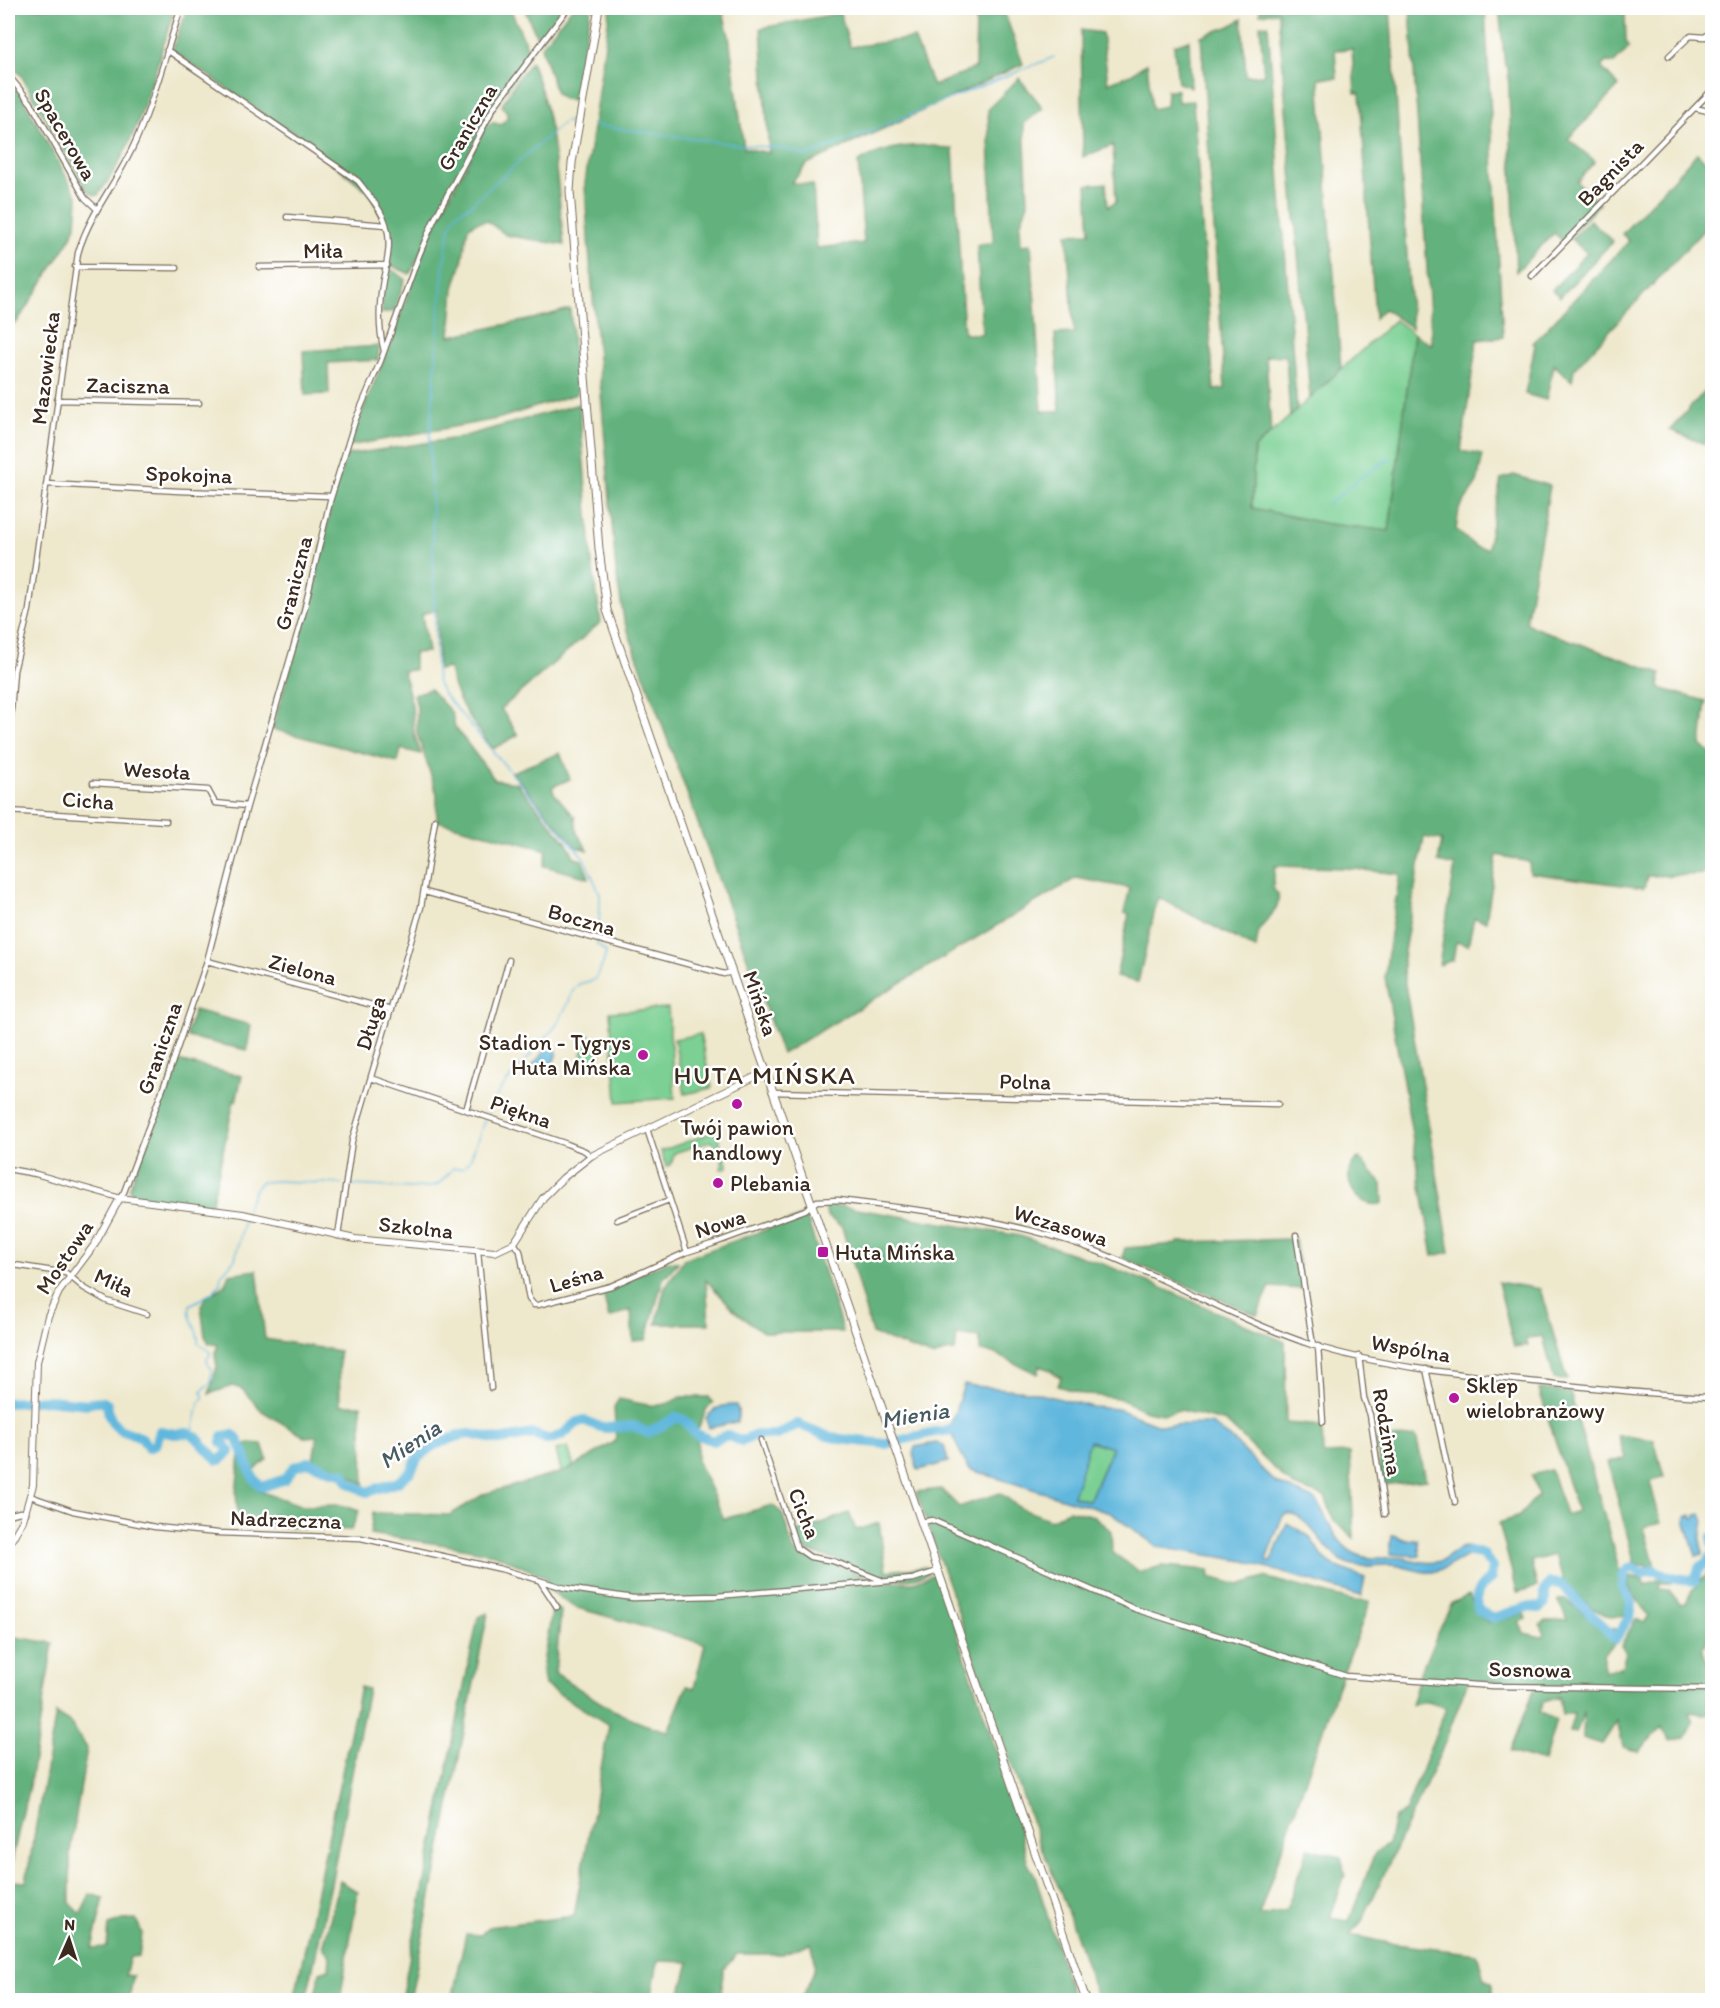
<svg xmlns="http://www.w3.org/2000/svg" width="1720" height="2008" viewBox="0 0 1720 2008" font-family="Itim,sans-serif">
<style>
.green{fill:#7bd094;stroke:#5b7d59;stroke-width:1.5}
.forest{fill:#64b27e;stroke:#506e4e;stroke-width:1.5}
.water{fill:#60b7dd;stroke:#4e707e;stroke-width:1.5;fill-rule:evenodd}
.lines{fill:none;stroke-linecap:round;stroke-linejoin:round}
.stream{stroke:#60b7dd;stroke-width:1.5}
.river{stroke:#60b7dd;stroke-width:10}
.minor-casing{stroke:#7a6c5b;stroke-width:7}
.tertiary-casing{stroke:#7a6c5b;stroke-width:8}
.secondary-casing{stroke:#7a6c5b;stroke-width:9}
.minor{stroke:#fff;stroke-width:4.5}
.tertiary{stroke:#fff;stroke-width:6}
.secondary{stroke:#fff;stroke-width:7}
.poi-dot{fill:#b5179e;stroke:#fff;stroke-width:2}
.labels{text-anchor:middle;stroke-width:5;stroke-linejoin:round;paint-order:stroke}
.street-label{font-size:22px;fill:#3b2a1e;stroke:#fff}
.poi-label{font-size:22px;fill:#3b2a1e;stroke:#fff;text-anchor:start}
.water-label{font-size:24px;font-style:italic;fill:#485b61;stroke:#fff}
.quarter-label{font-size:26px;letter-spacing:1.5px;fill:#3b2a1e;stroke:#fff}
</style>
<rect width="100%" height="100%" fill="#fff"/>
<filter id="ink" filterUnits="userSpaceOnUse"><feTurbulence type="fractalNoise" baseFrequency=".0167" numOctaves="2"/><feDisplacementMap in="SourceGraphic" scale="12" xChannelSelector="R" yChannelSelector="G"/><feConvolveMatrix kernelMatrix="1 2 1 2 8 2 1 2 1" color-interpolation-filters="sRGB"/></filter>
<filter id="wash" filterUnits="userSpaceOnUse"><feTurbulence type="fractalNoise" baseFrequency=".008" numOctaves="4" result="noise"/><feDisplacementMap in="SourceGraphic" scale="24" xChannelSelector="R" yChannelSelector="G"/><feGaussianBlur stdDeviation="1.35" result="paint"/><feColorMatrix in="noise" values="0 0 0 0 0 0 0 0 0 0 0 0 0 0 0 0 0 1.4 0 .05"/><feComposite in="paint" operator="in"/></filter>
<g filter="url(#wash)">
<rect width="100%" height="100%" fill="#eee8cc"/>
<path class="green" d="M1395 320 1414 334 1389 531 1328 524 1252 508 1254 449Z
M668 1008 675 1098 617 1102 610 1012Z
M700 1034 712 1088 685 1094 674 1039Z
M588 1036 604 1042 595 1069 579 1064Z
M716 1131 728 1167 721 1169C725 1159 719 1147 711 1141L674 1153 671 1165 666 1167 661 1151Z
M1089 1441 1112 1447 1089 1501 1073 1496Z
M568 1447 575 1471 562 1475 556 1450Z"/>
<path class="forest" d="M8 8H175C154 71 140 141 98 195H94L86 189 27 86 21 75 8 63Z
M187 8H510L530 54 482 126 410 274 390 265V232L370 193 295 133 282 127 172 50Z
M524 8H565L539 42Z
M572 8H591L573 100 563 99 556 93 541 47Z
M610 8H722L729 36 744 148 769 153 761 28 840 13 850 47 914 38 933 86 975 68 976 16 1005 14 1023 64 807 164 791 183 813 185 817 248 864 243 858 162C881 149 908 144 934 146 941 147 946 150 953 149L964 334H982L977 245 993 243 988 109 1019 78 1043 108 1024 124 1028 203 1020 225 1021 245 1031 244 1042 411H1060L1055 334 1074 333 1067 234 1090 233 1087 185 1106 183 1108 206 1116 202 1113 145 1083 157 1081 30 1102 33 1108 83 1131 74 1147 63 1152 109 1166 106 1167 90H1177L1178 102 1193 101 1214 390 1225 389 1201 36 1228 27 1242 19 1246 76 1264 75 1260 25H1268L1297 410 1290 417 1286 356H1266L1271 433 1254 449 1252 508 1328 524 1389 531 1414 334 1432 345 1410 8H1485L1503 337 1477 340 1461 451 1483 455 1477 483 1459 509 1456 530 1476 547 1487 549 1501 479 1514 475 1550 486 1526 622 1533 627 1661 673 1659 688 1706 701 1701 745 1712 755V874L1647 876 1644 888 1530 873 1529 862 1497 855 1486 921 1474 918 1468 945 1456 942 1453 960 1439 965 1455 866 1438 862 1442 840 1424 837 1403 957V972L1450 1252 1433 1256 1385 977 1390 934 1400 874 1345 868 1275 866 1273 889 1278 894C1281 909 1268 917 1260 929 1257 935 1257 943 1256 949L1158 897 1138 982 1116 977 1129 914 1124 913 1130 888 1076 878 782 1054 624 620 616 572 588 238 585 184Z
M1260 8H1390L1412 328 1384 309 1375 318 1360 93H1355L1352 49 1335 50 1337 78H1319L1341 369 1310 398 1278 12 1260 14Z
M1499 8H1641L1625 12 1626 41 1629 48 1614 63 1606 62 1601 67 1619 86 1568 139 1595 161 1577 182 1599 204 1564 242 1554 233 1516 272 1508 67 1505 66Z
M1189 40 1191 87 1178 83 1174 47V45Z
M531 62C555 117 557 185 564 245L506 235 487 221 477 222 468 228 462 262 454 288 450 336 533 319 570 309 577 394 497 419 348 446 384 359 428 240 486 126 492 122 501 125 507 118V112L502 106 503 103 518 78Z
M8 81 21 95 78 198 76 226 68 243 17 322 8 326Z
M1697 153 1712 168V221L1574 369 1572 381 1554 365 1546 400 1525 394 1535 345 1533 343 1629 241 1622 234Z
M1590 220 1613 241 1560 297 1552 290 1587 253 1571 239Z
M389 268 405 279 394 311 382 313 384 288Z
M379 346 378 360 328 363 329 394 305 395 303 351Z
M1712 383V447L1670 430Z
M579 404 592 562 601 622 501 709 518 735 493 749C473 724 454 700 449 668L438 670 437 610 422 614 428 652 414 653V670L403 671 412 705 414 734 421 754 401 749 398 762 272 729 308 609 333 498 346 455 458 438Z
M430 689 452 713 455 727 495 780 517 783 566 842 575 858 582 860 589 878 544 866 547 850 437 821V794L417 733V707L414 694Z
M560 753 570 779 552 787 554 793 575 817 577 833 588 850 576 847 512 772Z
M194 1010 251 1025 247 1050 188 1037 187 1033Z
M178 1061 242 1076 236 1101H234L211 1206 134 1196 129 1189Z
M1359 1158 1382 1184 1383 1203C1357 1213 1335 1172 1359 1158Z
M839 1206 1020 1236 1103 1264 1153 1284 1285 1342 1286 1423 1322 1426 1323 1454 1350 1453 1354 1538 1334 1521 1325 1497 1294 1486 1286 1480 1226 1422 1180 1410 1162 1414 1146 1411 1118 1398 1082 1394 1058 1386 1061 1377 1052 1373 1053 1371 1040 1366 1038 1374 993 1353 980 1351V1338L957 1335 955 1351 944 1352 934 1357 872 1334 842 1227 827 1216 825 1207Z
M803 1216 807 1218 843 1332H763L737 1313 706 1280 709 1324H656L665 1287 684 1259Z
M1295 1239 1302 1289 1270 1287 1257 1315 1122 1258 1125 1248 1177 1244 1178 1242Z
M669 1261 678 1262 663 1279 646 1340 633 1341 631 1310 609 1318 602 1290Z
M257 1270 265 1339 339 1351 340 1405H361L364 1484 349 1476 345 1472 313 1461 317 1436 305 1437 262 1411 242 1389 232 1386 209 1394 217 1367 215 1354 218 1345 209 1343 205 1336 201 1306 206 1297 224 1286 229 1274Z
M1498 1282 1540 1289 1567 1380 1554 1379 1543 1336 1526 1339 1528 1345 1514 1347Z
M1539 1389 1570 1392 1621 1576C1619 1586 1618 1594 1627 1600L1628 1615 1610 1617 1592 1608 1564 1583 1555 1555 1531 1561 1537 1587 1517 1592 1499 1523 1519 1516 1538 1495 1532 1475 1551 1470 1566 1515 1577 1511Z
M680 1397H709L713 1403 706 1410 698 1429 697 1460 724 1519 772 1505 782 1513 794 1551 805 1558 832 1563 880 1582H914L937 1573 1009 1789 1028 1864 1035 1875 1073 2000H800C811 1978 820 1969 811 1943L782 1954H737L723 1970 721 2000H679L689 1962 658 1961 651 2000H452L466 1934 481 1935 488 1927 574 1916 609 1725 545 1685 542 1669 553 1606 561 1611 555 1673C591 1696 626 1723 668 1731L687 1686 694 1688 705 1644 574 1607 548 1589 545 1577 494 1554 446 1545 370 1534 373 1513 450 1515 484 1494 566 1471 616 1441 614 1407 619 1399C641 1403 659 1412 680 1397Z
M1618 1435 1654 1440 1664 1477 1650 1482 1661 1523 1644 1527 1655 1567 1635 1564 1608 1463 1625 1458Z
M1416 1436 1426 1480 1382 1485 1376 1440Z
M249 1443 262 1444 267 1459 251 1474 259 1491 303 1506 341 1505 359 1511 351 1530 234 1524 238 1515 236 1493 241 1446Z
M941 1489 959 1507 1000 1493 1022 1509 1051 1520 1069 1510 1094 1516 1111 1531 1112 1552 1140 1572 1162 1566 1209 1570 1210 1577 1239 1585 1264 1577 1354 1601 1370 1602 1337 1689 1259 1915 1264 1916 1286 1910 1308 1848 1341 1857 1345 1875 1330 1918 1349 1921 1375 1853 1388 1844 1394 1818 1405 1812 1446 1708 1428 1702 1411 1705 1421 1670 1452 1603 1469 1595 1479 1616 1490 1623 1525 1613 1527 1619 1519 1622 1524 1633 1541 1637 1545 1635 1541 1625 1546 1621 1567 1620 1558 1600H1567L1600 1627 1616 1629V1642L1604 1654V1672L1622 1667 1626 1652 1621 1646 1636 1619 1644 1623 1649 1617 1628 1586 1630 1576 1643 1579 1645 1585 1673 1574 1671 1583H1660L1659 1589 1669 1590 1680 1604 1686 1603 1692 1590 1712 1568V1630L1702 1649 1707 1661 1712 1663V1715L1689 1712 1693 1722 1685 1738 1670 1740 1661 1727 1639 1752 1623 1747 1617 1721 1602 1744 1583 1738 1584 1712 1576 1733 1569 1732 1574 1714H1562L1559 1697 1543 1702 1539 1712 1556 1720 1544 1762 1510 1752 1537 1682 1468 1681 1441 1752 1361 1923 1350 1935 1395 1944 1477 1954 1484 1979 1492 1983V1995L1487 2000H1098L1061 1893 1038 1840 916 1492Z
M849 1513 856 1530 879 1523 886 1571 926 1567 928 1573C892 1589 868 1571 834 1559 820 1554 815 1556 800 1547L795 1533Z
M488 1613 410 2000H401L478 1617Z
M8 1636 53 1643 31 1777 13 1855 11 1881 26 1882 56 1713 71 1724 87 1748 70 1852V1903L81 1914 90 1894 104 1898 92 1948 107 1947 109 1925 122 1920 136 1919 142 1933 139 1956 130 1957 125 1975 133 1976 130 1994 125 2000H8Z
M360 1687 368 1689 331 1884 306 2000H294Z
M340 1881 358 1892 340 2000H314L320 1972 329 1969 330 1956 323 1947Z"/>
<path class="water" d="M549 1046 555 1047 557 1053 550 1071 546 1072 533 1069 532 1066Z
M964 1385 1028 1391 1093 1407 1118 1409 1159 1425 1211 1424 1230 1437 1275 1482 1317 1501C1331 1525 1340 1557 1372 1558 1382 1559 1394 1556 1404 1558 1417 1561 1433 1566 1445 1559 1449 1557 1452 1553 1456 1550 1465 1544 1478 1549 1486 1553L1477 1557 1472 1554C1458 1559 1448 1569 1433 1572 1419 1574 1406 1566 1392 1565 1374 1564 1359 1570 1342 1561 1323 1551 1308 1512 1286 1514L1282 1517 1266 1560 1271 1562 1287 1523 1309 1536 1323 1557 1332 1565 1365 1578 1361 1596 1245 1561 1158 1547 1110 1513 971 1470 967 1466 958 1448 951 1433 950 1426ZM1090 1441 1112 1448 1089 1501 1073 1496Z
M736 1405 738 1410V1422L709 1428 706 1418C716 1407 721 1405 736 1405Z
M936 1443 944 1445 948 1462 918 1470 913 1454 915 1447Z
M1701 1514 1704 1522 1700 1540 1703 1554 1696 1556 1685 1519 1686 1517 1692 1515 1693 1518 1696 1517V1515Z
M1394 1535 1406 1540H1418L1420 1556 1390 1554 1392 1536Z"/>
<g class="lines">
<path class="stream" d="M574 121 564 122 470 205 458 212 450 226 443 271 430 435 436 670 437 681 443 693 584 858 600 894 599 935
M592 125 741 145C763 146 787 148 807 156L1054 57
M1327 505 1365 474 1391 458
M488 1112 500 1090 555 1027 568 1004 573 990 579 984 594 980 603 964 606 952 596 943
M350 1185 413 1188C420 1186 427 1188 433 1186 441 1185 448 1174 453 1168H462L470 1160 485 1119
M246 1209 255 1189 261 1182 277 1181 342 1184
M192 1435 199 1403 203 1398 202 1391 211 1382 212 1369 208 1365 207 1358 210 1355V1352L198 1343C199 1325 187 1323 190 1305L212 1293 220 1284 221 1275 235 1259 244 1220"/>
<path class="river" d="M8 1403 47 1400 88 1404C95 1400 100 1400 107 1404L109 1415 113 1423 119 1429 142 1438 148 1448 155 1445 160 1431 175 1434 189 1433 196 1437 217 1460H220L230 1451 222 1442 223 1436 233 1435C248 1449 245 1475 262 1487L285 1479 294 1467 309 1462 332 1471 343 1473 349 1483 367 1492 398 1482 411 1471 418 1457 434 1445 461 1435 470 1434 499 1440 533 1434 549 1440 562 1435 578 1422 584 1420 597 1426 607 1428 634 1426 648 1433 677 1417 684 1420 696 1434 713 1441 727 1435 742 1441 756 1435H777L798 1424 827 1436 840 1439 886 1444 934 1432 964 1429
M1712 1537V1543
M1469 1552 1483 1554 1492 1567 1491 1578C1477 1589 1474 1594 1479 1611L1493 1618 1527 1607 1539 1608 1545 1603V1590L1550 1583 1561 1584C1578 1603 1598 1619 1615 1639L1629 1618 1631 1602 1623 1588 1624 1573 1632 1567 1642 1573 1654 1570 1670 1577 1695 1581 1699 1568 1707 1563 1712 1556"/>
</g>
</g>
<g filter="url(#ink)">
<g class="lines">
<g class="minor-casing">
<path id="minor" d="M167 50 358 181C368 194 381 209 386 224 392 243 387 262 383 280 379 303 378 328 384 351
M1669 56 1688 38 1691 36 1705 37 1712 31
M8 75 31 103 85 198 97 209
M1695 108 1712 112
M287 217 386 225
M75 267 177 268
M259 267 387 265
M1532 276 1712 90
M57 400 199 403
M47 484 179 491 331 496
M8 752 14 671 29 610 78 253C89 215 114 186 131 151 153 106 165 55 181 8
M93 783 208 790 215 803 247 806
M8 811 166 821
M425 892 724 974 731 972
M207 961 391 1010
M371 1078 567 1144 585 1151 591 1156
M772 1092 1278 1104
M466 1110 509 960
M647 1129 687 1252 712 1244 805 1210 817 1201 838 1200C920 1210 1004 1218 1083 1246 1161 1274 1233 1319 1312 1345 1381 1367 1464 1375 1536 1382 1595 1388 1653 1395 1712 1397
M8 1169 36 1174 120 1198 124 1192 168 1075 207 961 247 806 304 611 330 501 355 421 381 360 419 255 434 220 494 107 568 8
M617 1220 669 1200
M1296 1235 1313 1345
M338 1236 352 1141 421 907 435 820
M514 1243 520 1251 529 1299 534 1305H538L611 1286 687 1252
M478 1252 491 1388
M8 1264 66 1273 84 1288 107 1301 147 1314
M1318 1346 1323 1422
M1359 1356 1364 1398 1370 1415 1385 1514
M1426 1369 1455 1502
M761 1440 797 1548 810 1557 833 1561 881 1580
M30 1496 73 1511 155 1527 218 1533 361 1538 501 1569 565 1588 633 1598 717 1596 913 1579 938 1571
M8 1515 20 1512 26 1513
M921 1522 932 1520 948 1527 1135 1609 1346 1676 1492 1686 1712 1689
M540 1581 557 1607"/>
</g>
<g class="tertiary-casing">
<path id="tertiary" d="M8 1546 23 1520 33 1485 37 1362 48 1316 59 1292 95 1244 120 1198 243 1214 355 1239 495 1252 514 1243 543 1198 563 1178 591 1156 765 1072"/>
</g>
<g class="secondary-casing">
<path id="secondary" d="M599 8 572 163 570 191 599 549 607 610 1086 2000"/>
</g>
<use href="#minor" class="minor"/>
<use href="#tertiary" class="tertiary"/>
<use href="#secondary" class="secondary"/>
</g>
</g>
<g class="poi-dot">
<circle cx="643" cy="1055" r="6"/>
<circle cx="737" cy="1104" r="6"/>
<circle cx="718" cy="1183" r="6"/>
<rect x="817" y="1246" width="12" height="12" rx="3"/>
<circle cx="1454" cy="1398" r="6"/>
</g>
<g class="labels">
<g class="street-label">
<text transform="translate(467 127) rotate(-60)" y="8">Graniczna</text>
<text transform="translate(66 134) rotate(60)" y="8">Spacerowa</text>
<text transform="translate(1610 172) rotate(-46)" y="8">Bagnista</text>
<text transform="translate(323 250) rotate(-1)" y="8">Miła</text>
<text transform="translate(45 368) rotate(-83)" y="8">Mazowiecka</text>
<text transform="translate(128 385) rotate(1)" y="8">Zaciszna</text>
<text transform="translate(189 474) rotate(2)" y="8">Spokojna</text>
<text transform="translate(293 583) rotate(-76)" y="8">Graniczna</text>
<text transform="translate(157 770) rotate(3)" y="8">Wesoła</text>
<text transform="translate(88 800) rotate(4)" y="8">Cicha</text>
<text transform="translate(582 919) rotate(16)" y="8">Boczna</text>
<text transform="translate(303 969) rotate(15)" y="8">Zielona</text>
<text transform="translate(761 1003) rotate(71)" y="8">Mińska</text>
<text transform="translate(370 1023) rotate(-73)" y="8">Długa</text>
<text transform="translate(159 1048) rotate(-71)" y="8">Graniczna</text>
<text transform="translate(1025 1081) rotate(1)" y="8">Polna</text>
<text transform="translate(521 1111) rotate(19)" y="8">Piękna</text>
<text transform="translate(720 1223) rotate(-18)" y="8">Nowa</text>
<text transform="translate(1061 1225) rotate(17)" y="8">Wczasowa</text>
<text transform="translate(416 1227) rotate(6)" y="8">Szkolna</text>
<text transform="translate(64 1257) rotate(-56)" y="8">Mostowa</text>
<text transform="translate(576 1278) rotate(-16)" y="8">Leśna</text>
<text transform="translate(114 1282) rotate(25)" y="8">Miła</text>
<text transform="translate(1411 1348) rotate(10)" y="8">Wspólna</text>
<text transform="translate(1388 1432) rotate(80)" y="8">Rodzinna</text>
<text transform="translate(805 1513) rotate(68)" y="8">Cicha</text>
<text transform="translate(286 1519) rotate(2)" y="8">Nadrzeczna</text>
<text transform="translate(1530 1669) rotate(1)" y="8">Sosnowa</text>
</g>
<g class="poi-label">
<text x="631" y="1050" text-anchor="end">Stadion - Tygrys<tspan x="631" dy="25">Huta Mińska</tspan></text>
<text x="737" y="1135" text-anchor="middle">Twój pawion<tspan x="737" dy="25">handlowy</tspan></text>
<text x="730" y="1191">Plebania</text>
<text x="835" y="1260">Huta Mińska</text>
<text x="1466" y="1393">Sklep<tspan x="1466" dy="25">wielobranżowy</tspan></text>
</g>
<g class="water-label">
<text transform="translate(915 1415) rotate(-9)" y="8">Mienia</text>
<text transform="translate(410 1444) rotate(-34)" y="8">Mienia</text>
</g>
<g class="quarter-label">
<text x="765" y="1084">HUTA MIŃSKA</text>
</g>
</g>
<rect width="1720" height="2008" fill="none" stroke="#fff" stroke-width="30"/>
<g transform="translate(69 1939) rotate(3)" stroke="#ffffff" stroke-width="4.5" paint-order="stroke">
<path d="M0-4.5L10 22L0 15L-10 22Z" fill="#3b2a1e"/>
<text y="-9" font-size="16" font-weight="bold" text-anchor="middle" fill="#3b2a1e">N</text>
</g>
</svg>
